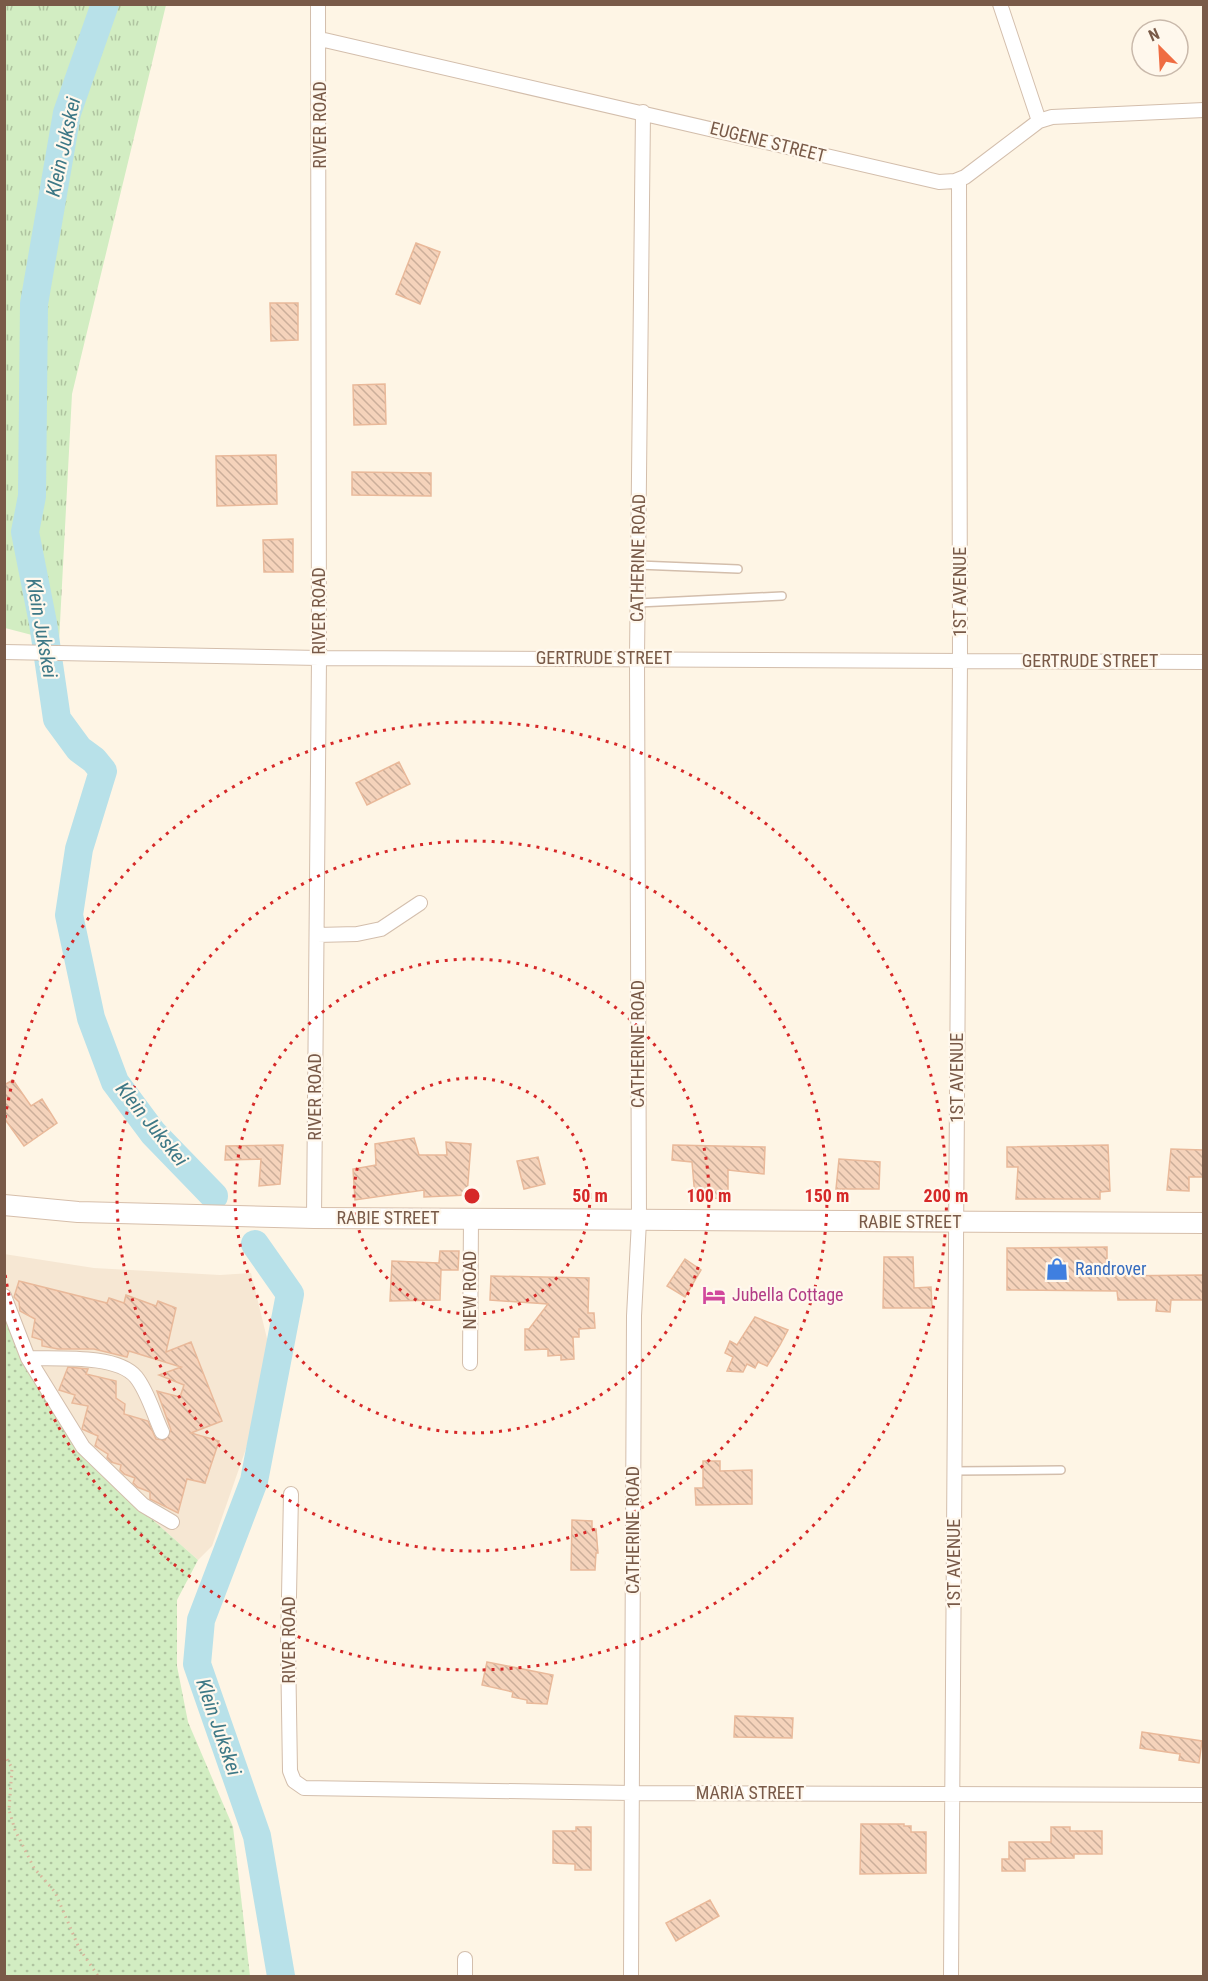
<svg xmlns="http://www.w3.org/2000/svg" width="1208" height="1981" viewBox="0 0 1208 1981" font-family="'Roboto Condensed',sans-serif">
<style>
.residential{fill:#f6e7d3}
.grass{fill:url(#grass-dots)}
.park{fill:url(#park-tufts)}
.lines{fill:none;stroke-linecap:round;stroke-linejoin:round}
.river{stroke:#b8e1e9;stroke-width:28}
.building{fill:url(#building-back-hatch);stroke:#e9b99a;stroke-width:1.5}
.lane-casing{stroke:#d3beac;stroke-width:10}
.street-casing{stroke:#d3beac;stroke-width:16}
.secondary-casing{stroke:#d6beaa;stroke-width:22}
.path{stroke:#dab69d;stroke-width:3;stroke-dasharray:1.5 4.5;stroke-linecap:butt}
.lane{stroke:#fff;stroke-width:7}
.street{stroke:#fff;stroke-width:14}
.secondary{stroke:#fff;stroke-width:20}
.ring{fill:none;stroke:#d62828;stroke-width:3;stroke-dasharray:3 6}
.labels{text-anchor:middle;stroke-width:4.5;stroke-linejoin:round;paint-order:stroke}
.street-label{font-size:18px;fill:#795a48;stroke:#fff8ed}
.shop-label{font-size:18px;fill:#366cbe;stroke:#fff8ed;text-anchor:start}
.hotel-label{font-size:18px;fill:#b23c85;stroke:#fff8ed;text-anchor:start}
.water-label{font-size:20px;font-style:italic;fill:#3d7886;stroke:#fff8ed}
.centre{fill:#d62828;stroke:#fff8ed;stroke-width:3}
.ring-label{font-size:18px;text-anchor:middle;font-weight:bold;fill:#d62828;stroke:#fff8ed;stroke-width:4.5;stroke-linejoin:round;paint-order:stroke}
</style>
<defs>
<pattern id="grass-dots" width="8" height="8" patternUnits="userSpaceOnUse" patternTransform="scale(1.5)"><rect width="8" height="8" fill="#d2edc2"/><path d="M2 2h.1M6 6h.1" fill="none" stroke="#afc3a0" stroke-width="1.8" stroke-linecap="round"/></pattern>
<pattern id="park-tufts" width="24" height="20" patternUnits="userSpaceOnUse" patternTransform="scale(1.5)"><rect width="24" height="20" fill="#d2edc2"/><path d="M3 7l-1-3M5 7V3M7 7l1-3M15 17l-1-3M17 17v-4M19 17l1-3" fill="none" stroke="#afc3a0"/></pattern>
<pattern id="building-back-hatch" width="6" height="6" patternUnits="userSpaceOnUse" patternTransform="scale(1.5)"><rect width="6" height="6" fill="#f5d3bb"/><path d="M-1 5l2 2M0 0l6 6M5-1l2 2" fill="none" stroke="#cbae9a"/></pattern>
</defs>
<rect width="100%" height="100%" fill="#fef5e5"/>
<path class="residential" d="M4 1254 94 1268 220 1275 251 1273 272 1359 263 1400 212 1546 198 1560 84 1459 35 1377 5 1318Z"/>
<path class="grass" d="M4 1318 35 1377 84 1459 198 1560 177 1600V1666L188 1722 233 1827 250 1976H5Z"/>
<path class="park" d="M4 5H166L72 394 59 642 5 628Z"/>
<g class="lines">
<path class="river" d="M105 4 67 113 34 304 32 496 25 532 43 623 57 719 79 749 94 760 103 771 79 849 69 915 91 1018 115 1082 153 1133 214 1196
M255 1244 290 1294 254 1481 201 1620 197 1664 257 1836 281 1976"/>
</g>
<path class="building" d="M416 243 440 252 420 304 396 294Z
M270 303H298V340L271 341Z
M385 384 386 424 354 425 353 385Z
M276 455 277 504 217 506 216 456Z
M352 472 431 473V496L352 495Z
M293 539V572H264L263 540Z
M399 762 410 784 367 805 356 783Z
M13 1080 31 1106 42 1099 57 1123 24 1146 4 1118V1085Z
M414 1138 419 1155H447L446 1142 471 1144 467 1195 424 1197V1190L355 1200 353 1169 376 1165 375 1144Z
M283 1145 280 1184 259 1186 261 1159 225 1160 226 1146Z
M673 1145 765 1147 764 1174 728 1170V1199L695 1197 692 1162 672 1160Z
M1108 1145 1110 1191 1100 1192V1199H1016L1018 1167H1007V1147Z
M1171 1149 1203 1150V1177H1189V1191L1167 1190Z
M538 1157 545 1184 524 1189 517 1161Z
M839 1159 880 1162 879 1189H836Z
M1107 1247V1276L1203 1275V1300H1171L1170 1312 1156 1311 1157 1300H1118L1117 1291 1007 1290V1248Z
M440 1251H459L458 1270H441L440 1300 390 1301 392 1261 439 1263Z
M884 1257H913L914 1288 931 1287 932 1308H883Z
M685 1259 701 1270 685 1297 667 1286Z
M491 1276 589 1278 588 1313H594L595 1328 579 1329V1337H573L574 1359 561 1360V1355L548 1356V1349L525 1350V1329H529L548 1304 490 1300Z
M19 1281 107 1303 109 1298 124 1303 126 1295 156 1306 158 1301 176 1308 166 1352 191 1342 222 1421 191 1433 219 1441 205 1483 187 1479 178 1513 150 1499V1492L137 1487 133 1483 135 1478 124 1474 120 1470 121 1465 111 1462 107 1458 108 1454 95 1446 98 1436 82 1429 88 1406 72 1403 75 1395 59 1390 68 1367 88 1369 86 1374 116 1381V1398L125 1404 124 1414 148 1421 156 1439 165 1440 171 1430 157 1391 180 1397 184 1385 159 1375 181 1367 129 1351 127 1357 94 1349H58L42 1346V1340L32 1337 35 1319 20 1311 19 1302 14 1297Z
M755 1317 788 1330 780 1345 767 1366 758 1362 755 1368 747 1364 743 1372 727 1371 733 1357 725 1353 730 1341 737 1345Z
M703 1461H720V1471L752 1470V1504L696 1505 695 1488H703Z
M572 1520 592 1521V1529H596L598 1553H596L595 1570H571Z
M487 1662 553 1675 547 1704 527 1703V1700L512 1697 513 1692 482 1685Z
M735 1716 793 1718 792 1738 734 1737Z
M1142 1732 1202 1741 1199 1763 1179 1760 1180 1754 1140 1748Z
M861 1824H904V1826H911V1832H926V1873L860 1874Z
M576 1827H591V1870H575V1864L553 1863V1831H576Z
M1051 1827H1070V1831H1102V1854H1074V1858L1025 1859V1871H1002V1859H1009V1842H1051Z
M710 1900 719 1916 676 1941 666 1923Z"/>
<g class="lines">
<g class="lane-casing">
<path id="lane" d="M638 565 738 569
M638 603 782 596
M954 1471 1061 1470"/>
</g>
<g class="street-casing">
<path id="street" d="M1000 4 1039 121
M320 39 939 182 955 181 965 177 1039 121 1052 117 1204 110
M4 652 319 658 1204 662
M317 935 357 934 381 929 420 903
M314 1218 319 658 318 4
M4 1296 28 1358 83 1447 143 1505 172 1522
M28 1358C57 1359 117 1354 136 1377 148 1392 154 1415 162 1432
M470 1363 471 1218
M291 1494 288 1647 290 1771 294 1781 304 1788 632 1793 1204 1795
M465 1976V1959
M631 1976 634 1316 639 1221 637 658 643 112
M951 1976 960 660 959 180"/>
</g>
<g class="secondary-casing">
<path id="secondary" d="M4 1205 78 1212 314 1218 1204 1223"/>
</g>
<path class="path" d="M4 1754 12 1768 9 1810 15 1830 34 1868 55 1892 79 1948 98 1976"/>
<use href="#lane" class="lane"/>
<use href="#street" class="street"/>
<use href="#secondary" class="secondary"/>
</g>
<g class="ring">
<circle cx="472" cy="1196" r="118"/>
<circle cx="472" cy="1196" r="237"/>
<circle cx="472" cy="1196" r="355"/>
<path d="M5 1118A474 474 0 1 1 5 1274"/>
</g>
<defs>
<g id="shop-bare" transform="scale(1.8)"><path d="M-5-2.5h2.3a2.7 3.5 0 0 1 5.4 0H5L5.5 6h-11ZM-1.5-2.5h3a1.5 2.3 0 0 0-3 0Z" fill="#3f7fe0" stroke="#fff8ed" stroke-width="2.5" paint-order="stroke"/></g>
<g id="hotel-bare" transform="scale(1.8)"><path d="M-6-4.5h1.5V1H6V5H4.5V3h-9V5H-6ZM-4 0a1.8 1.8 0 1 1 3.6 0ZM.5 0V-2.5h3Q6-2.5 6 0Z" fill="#d1479c" stroke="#fff8ed" stroke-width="2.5" paint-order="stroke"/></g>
</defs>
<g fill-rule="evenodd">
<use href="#shop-bare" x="1057" y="1269"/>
<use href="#hotel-bare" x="714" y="1295"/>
</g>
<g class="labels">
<g class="street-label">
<text transform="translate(320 125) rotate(-90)" y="6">RIVER ROAD</text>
<text transform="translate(768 142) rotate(14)" y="6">EUGENE STREET</text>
<text transform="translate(638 558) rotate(-89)" y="6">CATHERINE ROAD</text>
<text transform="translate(960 592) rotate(-90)" y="6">1ST AVENUE</text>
<text transform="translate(319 611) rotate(-90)" y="6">RIVER ROAD</text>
<text x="604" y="664">GERTRUDE STREET</text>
<text x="1090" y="667">GERTRUDE STREET</text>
<text transform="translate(638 1044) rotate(-90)" y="6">CATHERINE ROAD</text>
<text transform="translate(957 1078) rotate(-90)" y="6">1ST AVENUE</text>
<text transform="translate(315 1097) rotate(-90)" y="6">RIVER ROAD</text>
<text x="388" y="1224">RABIE STREET</text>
<text x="910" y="1228">RABIE STREET</text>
<text transform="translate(470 1290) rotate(-90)" y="6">NEW ROAD</text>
<text transform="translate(633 1530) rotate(-90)" y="6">CATHERINE ROAD</text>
<text transform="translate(954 1564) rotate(-90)" y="6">1ST AVENUE</text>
<text transform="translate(289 1640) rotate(-90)" y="6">RIVER ROAD</text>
<text x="750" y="1799">MARIA STREET</text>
</g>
<g class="shop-label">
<text x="1075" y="1275">Randrover</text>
</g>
<g class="hotel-label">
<text x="732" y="1301">Jubella Cottage</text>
</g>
<g class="water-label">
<text transform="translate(63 147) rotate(-78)" y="7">Klein Jukskei</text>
<text transform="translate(42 628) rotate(80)" y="7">Klein Jukskei</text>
<text transform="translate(152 1124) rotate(51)" y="7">Klein Jukskei</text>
<text transform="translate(219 1727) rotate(71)" y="7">Klein Jukskei</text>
</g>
</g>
<circle cx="472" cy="1196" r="9" class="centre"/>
<g class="ring-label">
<text x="590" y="1202">50 m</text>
<text x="709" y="1202">100 m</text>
<text x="827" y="1202">150 m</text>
<text x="946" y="1202">200 m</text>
</g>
<rect width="1208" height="1981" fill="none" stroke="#795a48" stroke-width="12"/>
<g transform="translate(1160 48) rotate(336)"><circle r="28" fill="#fff8ed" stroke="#c9b9ab" stroke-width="1.5"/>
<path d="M0-4.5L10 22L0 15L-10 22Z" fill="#ef6c42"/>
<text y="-9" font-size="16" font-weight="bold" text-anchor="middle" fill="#795a48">N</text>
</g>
</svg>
